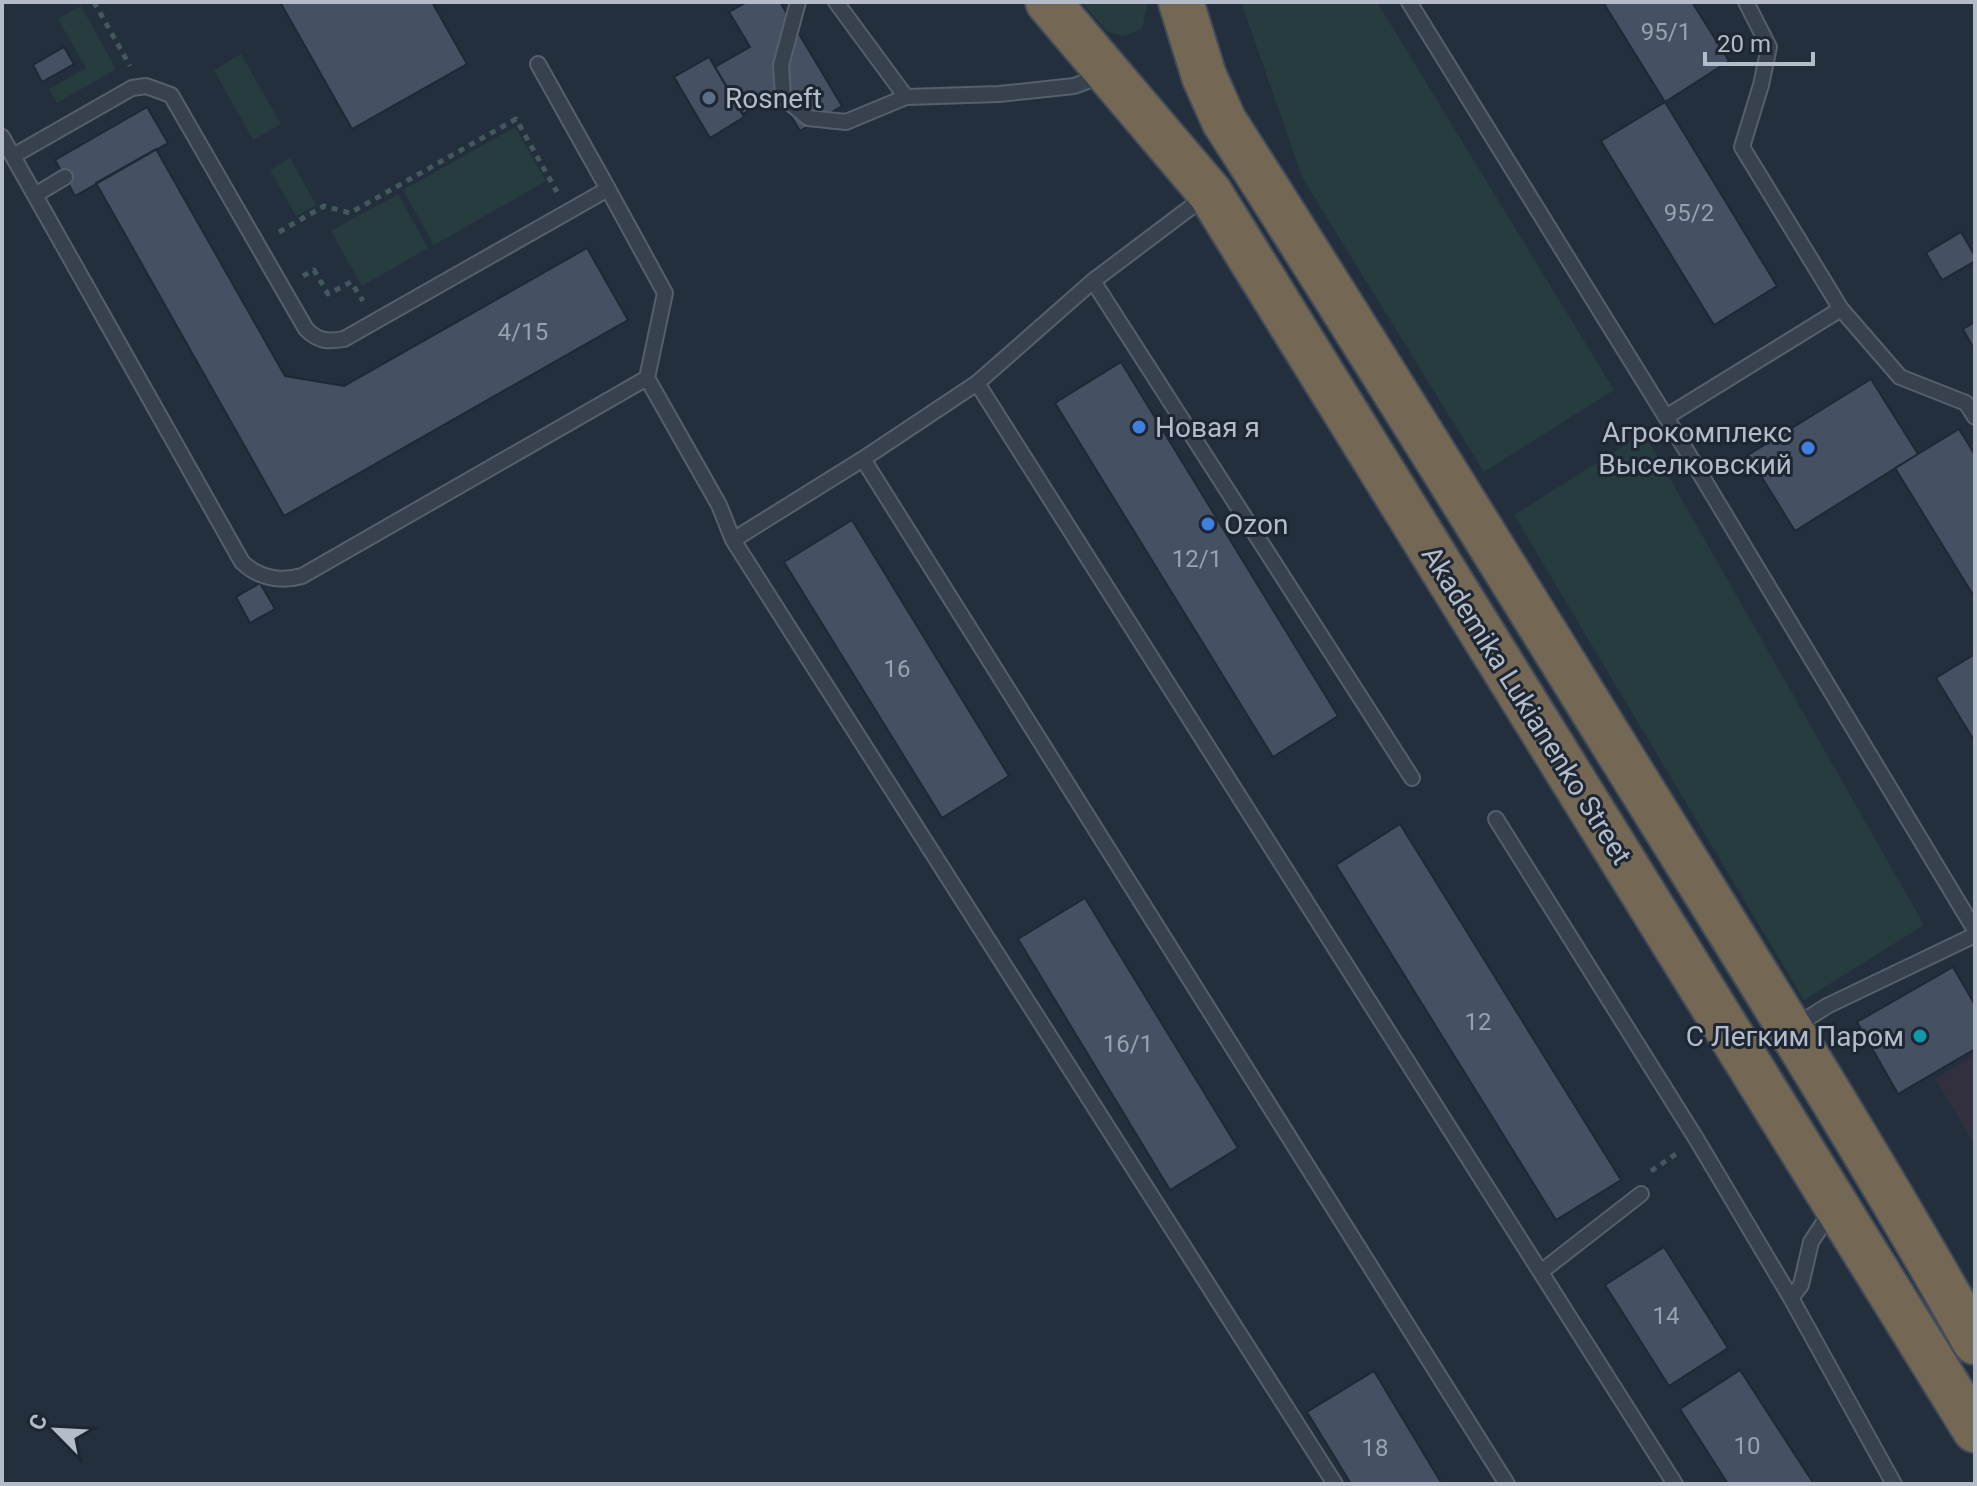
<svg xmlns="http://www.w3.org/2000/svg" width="1977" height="1486" viewBox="0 0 1977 1486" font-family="Roboto,sans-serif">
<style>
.medical{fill:#32303f}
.green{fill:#263c3f}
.building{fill:#455162;stroke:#1f2835;stroke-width:2}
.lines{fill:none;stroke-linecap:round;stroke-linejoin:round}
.lane-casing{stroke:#565f6c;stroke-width:18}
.highway-casing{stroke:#434c59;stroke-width:48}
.path{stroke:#44595c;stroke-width:5;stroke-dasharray:6 6;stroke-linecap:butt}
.lane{stroke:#38414e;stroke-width:14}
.highway{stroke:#746855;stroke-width:44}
.service-dot{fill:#5c6f8a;stroke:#1d2633;stroke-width:3}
.shop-dot{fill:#3f7fe0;stroke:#1d2633;stroke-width:3}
.culture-dot{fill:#0f9aa8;stroke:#1d2633;stroke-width:3}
.labels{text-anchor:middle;stroke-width:6;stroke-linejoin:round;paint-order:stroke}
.number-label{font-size:24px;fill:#98a1af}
.poi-label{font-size:28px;fill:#b4bcc9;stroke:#1d2633;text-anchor:start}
.street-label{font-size:28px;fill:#b4bcc9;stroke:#1d2633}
</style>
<rect width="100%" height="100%" fill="#242f3e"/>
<path class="medical" d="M1975 1055V1145L1935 1079Z"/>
<path class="green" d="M1081 2H1148L1142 29 1123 36 1108 32Z
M1241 2H1377L1614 390 1484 472 1303 179Z
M81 6 116 69 57 103 49 89 86 68 58 19Z
M241 54 281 124 253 140 214 70Z
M515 127 546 181 434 245 403 190Z
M290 158 316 205 296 216 270 170Z
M398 194 428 248 362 286 331 231Z
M1644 433 1924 925 1804 1000 1514 515Z"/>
<path class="building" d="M280 2H432L467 64 352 129Z
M747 2H780L842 106 800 131 777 93 743 114 715 67 750 47 729 12Z
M1603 2H1692L1729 61 1665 102Z
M64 47 74 64 42 82 33 65Z
M709 57 744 117 710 138 674 77Z
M1665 102 1777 286 1714 325 1601 141Z
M147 107 168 143 75 196 55 160Z
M156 149 285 376 344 386 587 248 628 320 284 516 96 183Z
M1961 232 1975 256V261L1942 280 1926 253Z
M1975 322V351L1963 329Z
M1121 362 1338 716 1273 757 1055 403Z
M1871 379 1918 454 1795 531 1748 455Z
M1959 429 1975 455V598L1895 468Z
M852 520 1009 776 942 818 784 562Z
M260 583 275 609 250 623 236 597Z
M1975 654V742L1936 678Z
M1400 824 1621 1180 1556 1220 1336 865Z
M1085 898 1238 1148 1170 1190 1018 939Z
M1953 967 1975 1005V1049L1898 1094 1857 1022Z
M1664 1247 1728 1348 1669 1386 1605 1285Z
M1740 1370 1814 1484H1728L1680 1409Z
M1374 1371 1442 1484H1351L1307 1412Z"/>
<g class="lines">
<g class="lane-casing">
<path id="lane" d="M798 2 781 65 783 97 808 118 846 122 906 97 999 94 1074 86 1103 75
M836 2 906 97
M1409 2 1666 417 1841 309 1742 147 1761 85 1769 47 1746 2
M538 64 608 189
M2 137 242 562C258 578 281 582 302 576L647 378 719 505 733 540
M13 156 132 88 146 86 171 95 306 329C318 341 327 342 344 339L608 189 665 293 647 378
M35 195 65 177
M1207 195 1093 281 977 383 863 459 733 540 1335 1484
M1093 281 1412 778
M1841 309 1900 377 1966 403 1975 417
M977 383 1675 1484
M1666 417 1975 930
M863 459 1507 1484
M1496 819 1697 1140 1791 1298 1894 1484
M1794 1027 1827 1006 1975 935
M1542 1271 1641 1194
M1791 1298 1801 1285 1811 1242 1832 1210"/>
</g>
<g class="highway-casing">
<path id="highway" d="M1048 2 1210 193 1975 1430
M1181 2 1204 76 1224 121C1359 331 1490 544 1621 756 1741 950 1863 1143 1975 1342"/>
</g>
<path class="path" d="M94 2 130 66
M279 232 324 206 350 213 516 119 557 192
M303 276 314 270 328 294 351 282 363 301
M1651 1171 1676 1154"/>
<use href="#lane" class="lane"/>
<use href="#highway" class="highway"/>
</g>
<circle class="service-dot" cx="709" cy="98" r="8"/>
<g class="shop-dot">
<circle cx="1139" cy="427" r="8"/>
<circle cx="1808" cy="448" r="8"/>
<circle cx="1208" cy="524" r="8"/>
</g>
<circle class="culture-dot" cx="1920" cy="1036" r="8"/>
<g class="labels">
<g class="number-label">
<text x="1666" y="40">95/1</text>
<text x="1689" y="221">95/2</text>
<text x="523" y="340">4/15</text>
<text x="1197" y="567">12/1</text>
<text x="897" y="677">16</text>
<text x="1478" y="1030">12</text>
<text x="1128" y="1052">16/1</text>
<text x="1666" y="1324">14</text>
<text x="1747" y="1454">10</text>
<text x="1375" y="1456">18</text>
</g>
<g class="poi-label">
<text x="725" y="108">Rosneft</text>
<text x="1155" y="437">Новая я</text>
<text x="1792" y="442" text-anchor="end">Агрокомплекс<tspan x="1792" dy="32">Выселковский</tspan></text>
<text x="1224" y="534">Ozon</text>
<text x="1904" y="1046" text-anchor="end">С Легким Паром</text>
</g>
<g class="street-label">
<text transform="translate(1527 705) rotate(58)" y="10">Akademika Lukianenko Street</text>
</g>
</g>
<rect width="1977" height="1486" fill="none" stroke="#b4bcc9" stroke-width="8"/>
<g transform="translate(56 1430) rotate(294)" stroke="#1d2633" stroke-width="6" paint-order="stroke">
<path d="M0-6L14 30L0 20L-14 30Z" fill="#b4bcc9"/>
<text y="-12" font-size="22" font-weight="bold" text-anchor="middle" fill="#b4bcc9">С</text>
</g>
<path d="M1705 52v12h108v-12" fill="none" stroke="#b4bcc9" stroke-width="4"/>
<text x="1717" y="52" font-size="24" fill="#b4bcc9" stroke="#1d2633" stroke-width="6" paint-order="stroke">20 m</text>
</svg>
